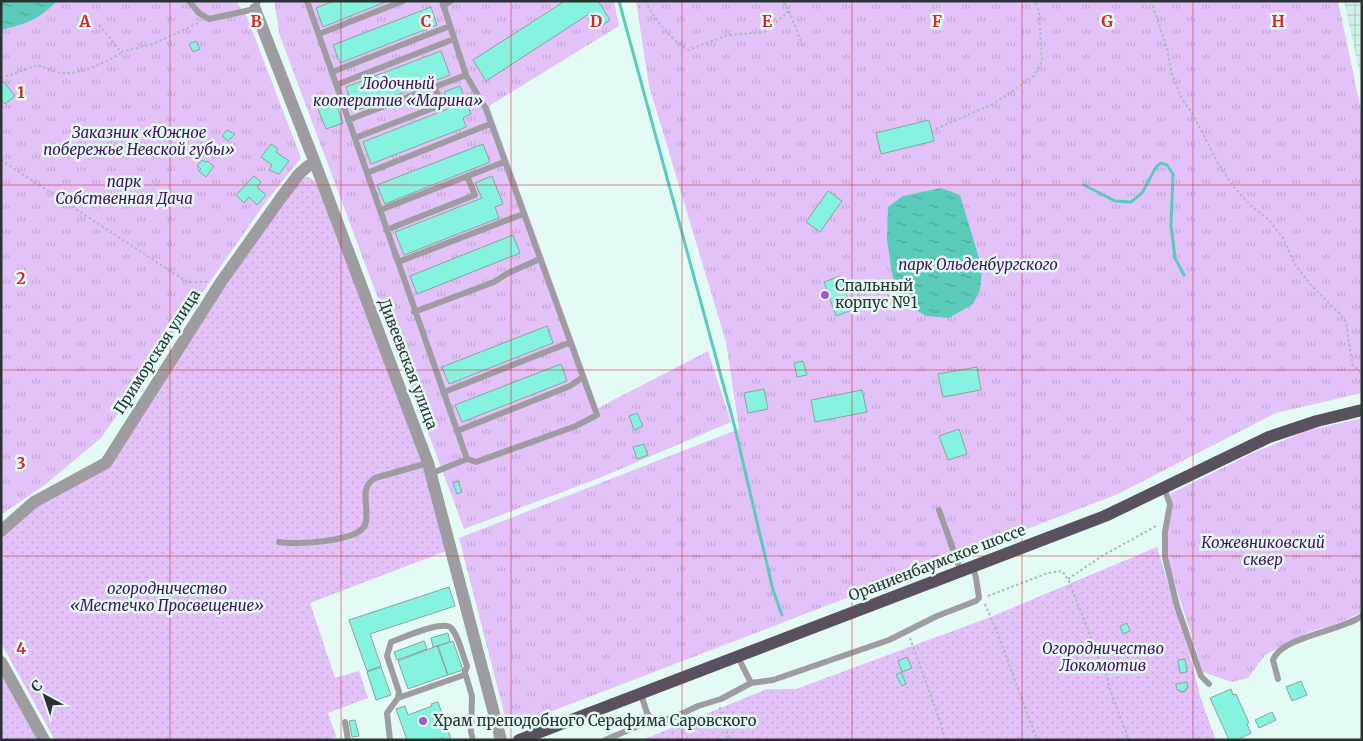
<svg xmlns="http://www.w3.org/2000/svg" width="1363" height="741" viewBox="0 0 1363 741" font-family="Merriweather,serif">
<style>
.industrial{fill:url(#industrial-grid)}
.park{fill:url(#park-tufts)}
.garden{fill:url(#garden-dots)}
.water{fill:url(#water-ripples)}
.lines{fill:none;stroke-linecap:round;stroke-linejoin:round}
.stream{stroke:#5cccba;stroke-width:3}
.building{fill:#85f3df;stroke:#8da29d}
.path{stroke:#aabcb8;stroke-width:2;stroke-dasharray:2.5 2.5;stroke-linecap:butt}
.lane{stroke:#9e9ba1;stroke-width:6}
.street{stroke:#9e9ba1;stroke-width:12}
.primary{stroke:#59525e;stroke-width:12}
.grid{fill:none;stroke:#d62828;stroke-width:1;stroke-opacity:0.55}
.poi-dot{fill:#a25acd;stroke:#e4faf5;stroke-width:2}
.labels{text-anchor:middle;stroke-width:5;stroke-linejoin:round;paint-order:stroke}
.park-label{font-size:15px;font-style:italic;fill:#450e60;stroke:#e4faf5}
.poi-label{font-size:15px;fill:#2a3331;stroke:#e4faf5;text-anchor:start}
.street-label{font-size:15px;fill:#2a3331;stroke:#e4faf5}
.grid-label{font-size:16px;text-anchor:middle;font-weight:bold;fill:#d62828;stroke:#e4faf5;stroke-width:5;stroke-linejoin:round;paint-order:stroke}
</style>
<defs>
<pattern id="industrial-grid" width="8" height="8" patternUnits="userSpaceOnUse" patternTransform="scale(1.25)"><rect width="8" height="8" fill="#d1f0e9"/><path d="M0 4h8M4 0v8" fill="none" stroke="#b4cec8"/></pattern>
<pattern id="park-tufts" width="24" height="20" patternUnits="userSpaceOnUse" patternTransform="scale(1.25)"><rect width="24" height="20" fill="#e3c2fa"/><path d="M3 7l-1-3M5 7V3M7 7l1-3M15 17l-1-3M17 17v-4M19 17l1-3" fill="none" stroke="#c3a7d7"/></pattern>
<pattern id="garden-dots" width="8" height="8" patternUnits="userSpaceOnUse" patternTransform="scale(1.25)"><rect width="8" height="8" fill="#e3c2fa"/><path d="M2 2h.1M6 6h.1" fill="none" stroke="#c3a7d7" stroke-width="1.8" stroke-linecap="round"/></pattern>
<pattern id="water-ripples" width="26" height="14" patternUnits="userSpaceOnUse" patternTransform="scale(1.25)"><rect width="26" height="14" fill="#5cccba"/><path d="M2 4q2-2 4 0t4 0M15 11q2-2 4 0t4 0" fill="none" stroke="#4ca698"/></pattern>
</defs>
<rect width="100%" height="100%" fill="#e4faf5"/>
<path class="industrial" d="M1344 1H1362V84Z"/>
<path class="park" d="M1 1H236L247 17 301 158 265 203 101 438 46 484 1 515Z
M274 1H614L619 26 489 106 598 408 708 351 731 422 602 477 464 529 280 36Z
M636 1H1338L1362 115V393L1276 413 1118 494 508 728 459 538 739 429 726 342 649 86Z
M1362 418V612L1339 623 1309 632 1265 655 1248 678 1232 682 1203 672 1169 565 1166 531 1173 504 1170 494 1253 453 1306 431Z"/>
<path class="garden" d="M305 177C313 177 317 184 321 190L425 473 446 551 310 603 335 678 359 671 368 698 328 713 336 736 328 740H55L1 643V537L36 506 106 468 221 292 301 179Z
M1157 547 1190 655 1200 696 1216 740H642L767 689H796L912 646 988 618Z
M1 673 37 740H1Z"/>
<path class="water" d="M1 1H57C38 20 26 24 1 30Z
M941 188 960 195 982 268 980 290 973 304 949 318 926 316 906 304 895 286 891 268 887 238 888 207 903 196Z"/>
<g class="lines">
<path class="stream" d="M619 1 734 424 773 590 782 615
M1084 185 1115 201 1131 202 1142 193 1156 167 1161 163 1167 165 1173 174 1171 226 1175 258 1184 275"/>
</g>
<path class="building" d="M334 1H388L323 27 316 8Z
M565 1H598L610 20 598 28 589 14 486 81 473 60Z
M431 7 437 25 340 63 333 45Z
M196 41 200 49 193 52 189 44Z
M441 51 450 75 355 111 346 87Z
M4 82 15 96 5 104 1 100V85Z
M460 86 471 114 463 118 466 127 371 164 363 142 450 108 444 92Z
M336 103 343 123 326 129 318 109Z
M929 120 934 141 881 154 876 133Z
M227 130 235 134 228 141 222 136Z
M271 144 278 149 276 152 289 161 279 174 269 170 272 165 261 157Z
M483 144 490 162 385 204 377 185Z
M202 160 206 162 207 161 214 166 206 177 199 171 201 169 197 166Z
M254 176 261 182 257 187 266 195 257 205 249 197 244 203 236 195Z
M492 176 503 204 495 207 499 218 404 255 395 232 482 198 475 183Z
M828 191 842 201 820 232 806 222Z
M513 235 520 253 417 294 410 276Z
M840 276 852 310 836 316 824 282Z
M547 326 553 343 449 384 442 367Z
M803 361 807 375 797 377 794 363Z
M561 364 567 381 462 422 455 405Z
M977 367 981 390 943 397 938 374Z
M764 389 768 409 748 413 744 393Z
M862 390 867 412 815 422 811 400Z
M637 413 643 426 634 430 629 416Z
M959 429 967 454 948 460 939 436Z
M644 444 648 455 637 459 633 447Z
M458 481 462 492 457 494 453 483Z
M449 587 455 606 370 634 381 666 367 671 349 620Z
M1127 623 1130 631 1123 634 1120 626Z
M448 633 450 642 433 647 431 638Z
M424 641 427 649 397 660 394 652Z
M453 641 463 670 448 675 438 646Z
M437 646 448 675 408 689 398 661Z
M907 657 912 668 902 672 898 661Z
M1185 659 1187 672 1180 673 1178 660Z
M381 667 391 695 376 700 367 672Z
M901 672 906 684 902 686 896 675Z
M1301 681 1307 695 1292 701 1286 687Z
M1187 682 1188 688H1186V691L1180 692V690H1177L1176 684Z
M1231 689 1233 695 1236 694 1249 723 1247 724 1251 733 1237 740H1229L1210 698Z
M438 702 451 739 444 740 443 737 437 740H407L396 709 405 706 408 715 432 706 431 704Z
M1272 712 1276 720 1259 728 1255 720Z
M355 720 359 736 352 737 349 721Z"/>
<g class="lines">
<path class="path" d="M645 1C657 22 668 37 688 50L728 35 765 32 789 11 783 1
M1151 1 1167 48 1172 75 1182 99 1192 113 1218 163 1233 186 1250 205 1269 220 1283 238 1294 263 1311 285 1340 314 1346 322 1352 364 1362 374
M789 11 803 47
M99 25 121 52 153 44 198 23
M1 78 38 65C44 67 50 70 57 72 77 77 104 63 121 53
M936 129 995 103 1034 76 1042 61 1039 11 1035 1
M1 160 187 282H207
M1068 579 1102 556 1158 525
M988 596 1048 573 1062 571 1068 579 1107 678 1111 693 1129 740
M985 604 997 632 1037 740
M910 638 941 724 945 740
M720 707 721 717 730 740"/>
<path class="lane" d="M189 1 199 13 209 19 255 9 258 1
M307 1 467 459 430 474
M442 1 466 75 486 109 597 415 576 426 476 462 467 459
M443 6 451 1
M319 34 403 1
M332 72 450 26
M336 85 454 39
M348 120 466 75
M355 138 441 105 435 87
M367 173 490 124
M380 210 504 162
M386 230 475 195 467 176
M398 262 523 214
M414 312 494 282 508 273 540 259
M444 392 571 342
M457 431 570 386 583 377
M1164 488 1170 504 1165 532V557L1177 606 1201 676 1209 684
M939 510 961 572
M279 542C294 545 358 542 365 525 371 509 357 489 375 478L428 463
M738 657 751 683
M1278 679 1273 660C1282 636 1342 631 1362 616
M641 694 647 713 652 719 657 721 673 718 698 706 721 699 751 683 773 680 889 640 937 616 976 601 979 598 976 578 973 567
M398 698 464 675 466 676 472 696 471 732 473 740
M345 722 348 740
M390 740 387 713 398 698 399 692 387 656 391 642C402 638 440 621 450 627 458 633 463 657 467 666L464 675
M605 740 638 726 657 721"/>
<path class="street" d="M255 9 315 163 428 463 501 740
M1 531 34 502 106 463 221 282 283 195 299 174 308 166 315 163
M1 662 44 740"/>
<path class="primary" d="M519 740 1105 516 1269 437 1317 421 1362 410"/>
</g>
<path class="grid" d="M170 1V740M341 1V740M511 1V740M682 1V740M852 1V740M1022 1V740M1193 1V740M1 185H1362M1 370H1362M1 556H1362"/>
<g class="poi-dot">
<circle cx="825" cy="295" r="5"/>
<circle cx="423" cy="721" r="5"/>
</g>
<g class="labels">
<g class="park-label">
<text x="398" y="89">Лодочный<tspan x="398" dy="17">кооператив «Марина»</tspan></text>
<text x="139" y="138">Заказник «Южное<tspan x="139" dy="17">побережье Невской губы»</tspan></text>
<text x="124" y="187">парк<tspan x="124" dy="17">Собственная Дача</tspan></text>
<text x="978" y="270">парк Ольденбургского</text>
<text x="1263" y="548">Кожевниковский<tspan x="1263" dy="17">сквер</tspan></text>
<text x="167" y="594">огородничество<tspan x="167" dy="17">«Местечко Просвещение»</tspan></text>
<text x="1103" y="654">Огородничество<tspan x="1103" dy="17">Локомотив</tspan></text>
</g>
<g class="poi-label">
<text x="835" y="291">Спальный<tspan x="835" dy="17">корпус №1</tspan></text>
<text x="433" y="726">Храм преподобного Серафима Саровского</text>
</g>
<g class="street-label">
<text transform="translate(157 352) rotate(-57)" y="5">Приморская улица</text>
<text transform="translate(408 364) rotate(69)" y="5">Дивеевская улица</text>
<text transform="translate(937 563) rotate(-21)" y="5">Ораниенбаумское шоссе</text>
</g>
</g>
<g class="grid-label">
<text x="85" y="27">A</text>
<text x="256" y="27">B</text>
<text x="426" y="27">C</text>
<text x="596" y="27">D</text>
<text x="767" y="27">E</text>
<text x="937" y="27">F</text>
<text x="1107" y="27">G</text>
<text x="1278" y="27">H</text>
<text x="21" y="98">1</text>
<text x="21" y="284">2</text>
<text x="21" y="469">3</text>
<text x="21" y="654">4</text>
</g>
<rect width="1363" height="741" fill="none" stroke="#2a3331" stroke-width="5"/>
<g transform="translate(45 696) rotate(320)" stroke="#e4faf5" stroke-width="4" paint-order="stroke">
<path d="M0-4L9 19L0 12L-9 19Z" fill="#2a3331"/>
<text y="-8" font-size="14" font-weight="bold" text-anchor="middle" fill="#2a3331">С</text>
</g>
</svg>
